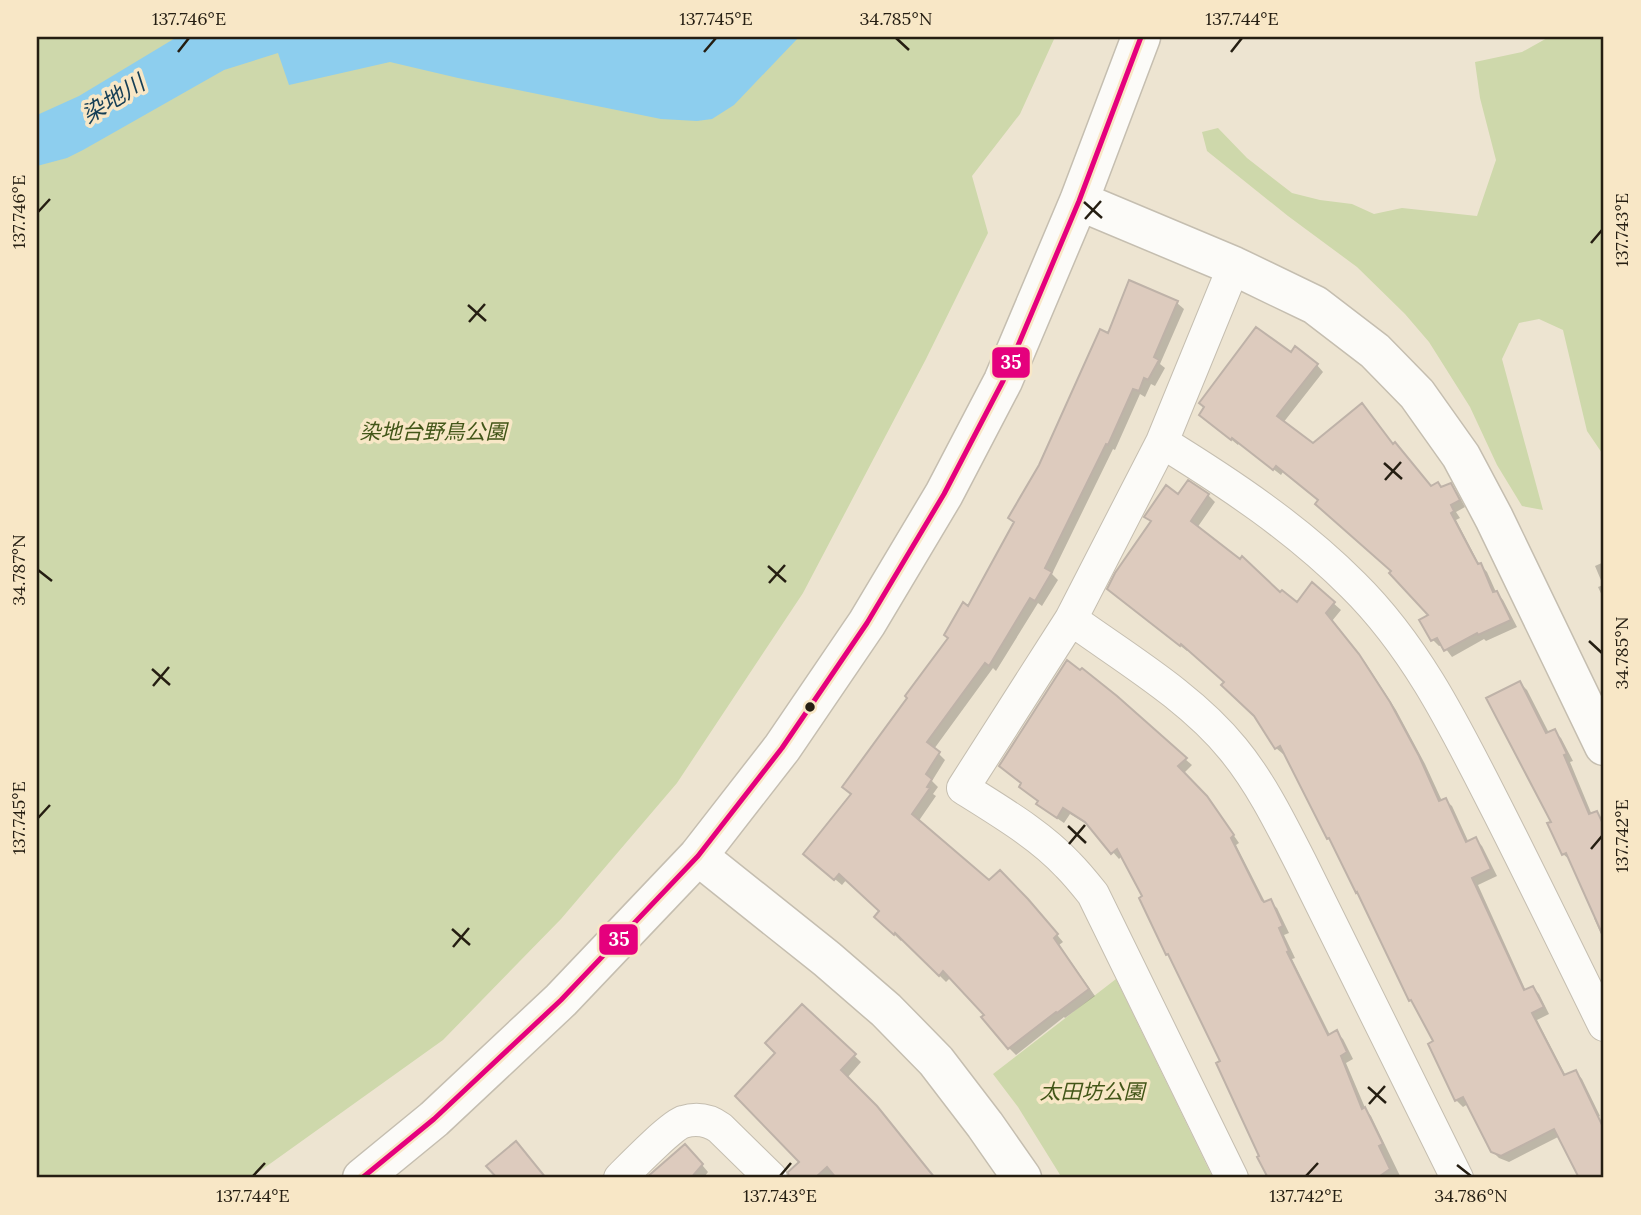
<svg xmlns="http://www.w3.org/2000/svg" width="1641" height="1215" viewBox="0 0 1641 1215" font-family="Lora,'Noto Sans JP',serif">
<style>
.green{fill:#ced8ab}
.water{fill:#8dceee}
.shadow{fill:#0003}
.building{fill:#ddcbbe;stroke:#beb2a8;stroke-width:2}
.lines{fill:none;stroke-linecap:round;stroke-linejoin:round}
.street-casing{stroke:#c5beb0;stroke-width:34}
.secondary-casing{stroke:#c5beb0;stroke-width:41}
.street{stroke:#fcfbf8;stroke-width:32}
.secondary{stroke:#fcfbf8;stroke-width:38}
.bus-1-casing{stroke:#f8e7c6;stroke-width:10}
.bus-1{stroke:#e5007d;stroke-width:5}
.ticks{fill:none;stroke:#251e12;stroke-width:2.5}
.bus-dot{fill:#251e12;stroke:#f8e7c6;stroke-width:2.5}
.labels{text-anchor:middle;stroke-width:7;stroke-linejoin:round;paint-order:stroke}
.park-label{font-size:21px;font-style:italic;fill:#425618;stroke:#f8e7c6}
.water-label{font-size:23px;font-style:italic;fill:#153e55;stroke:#f8e7c6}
.line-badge{stroke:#f8e7c6;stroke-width:2.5}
.badge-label{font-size:19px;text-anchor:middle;font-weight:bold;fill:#fff}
.neatline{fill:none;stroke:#251e12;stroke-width:2.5}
.ticks-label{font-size:18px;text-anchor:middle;fill:#251e12}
</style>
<rect width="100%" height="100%" fill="#ede4d1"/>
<path class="green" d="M37 37H1055L1020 114 972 176 988 233 926 359 803 593 677 783 561 919 443 1040 250 1178H37Z
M1549 37H1604V456L1587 431 1563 330 1539 319 1519 323 1502 359 1543 510 1522 506 1497 465 1470 407 1429 342 1405 314 1357 267 1288 216 1207 151 1202 132 1218 128 1247 158 1292 193 1320 200 1352 204 1374 214 1402 208 1477 216 1496 160 1480 98 1475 62 1522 52Z
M1116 979 1213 1178H1062L1018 1107 993 1074Z"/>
<path class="water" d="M177 37H799L734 105 712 119 697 121 661 119 458 78 390 62 289 85 278 53 224 70 83 150 67 158 37 166V115L79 96Z"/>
<path class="shadow" d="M1177 303 1184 309 1160 364 1165 368 1155 386 1151 384 1145 397 1140 394 1115 450 1113 449 1052 574 1058 580 1042 606 1038 603 996 671 993 668 934 749 945 760 932 781 938 787 933 794 936 796 918 822 989 883 1035 908 1063 942 1059 945 1095 996 1065 1018 1064 1017 1016 1055 1009 1048 986 1015 951 977 946 982 903 939 901 941 877 917 882 912 847 879 842 885 812 860 969 608 1015 523 1040 466 1109 336Z
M1292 354 1317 365 1323 372 1283 423 1313 445 1394 446 1432 488H1442L1450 485 1457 492 1465 507 1456 512 1460 518 1456 520 1478 562 1487 572 1496 592 1503 600 1517 627 1486 641 1484 639 1452 657 1443 645 1439 646 1433 640 1431 615 1393 572 1320 501 1283 472 1281 475 1239 443 1238 445 1201 415Z
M1189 483 1208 495 1215 502 1197 528 1281 594 1297 604 1313 585 1341 610 1332 621 1365 662 1396 710 1425 764 1442 801 1445 800 1452 806 1469 843 1475 839 1482 846 1497 876 1478 885 1526 991 1533 988 1539 994 1549 1014 1537 1020 1566 1076 1576 1072 1582 1079 1600 1116 1598 1117 1604 1129V1178H1581L1560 1136 1509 1162 1499 1158 1492 1151 1468 1104 1463 1107 1456 1100 1436 1042 1416 1005 1411 1000 1334 845 1328 838 1286 753 1283 754 1276 748 1256 716 1226 682 1188 650 1187 651 1109 589Z
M1604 562V600L1598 587 1603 585 1595 566Z
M1520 683 1527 690 1549 733 1554 731 1561 738 1573 761 1570 762 1592 815 1596 813 1604 822V941L1594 918 1597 917 1570 860 1563 854 1554 822Z
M1185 759 1192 765 1183 774 1213 805 1239 843 1236 845 1266 904 1270 902 1277 908 1289 933 1284 935 1295 958 1292 959 1330 1035 1336 1032 1343 1039 1353 1059 1346 1063 1366 1110 1371 1116 1401 1178H1274L1269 1173 1222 1062 1172 958 1168 954 1145 897 1122 856 1119 859 1091 827 1070 814 1064 823 1045 810 1038 804 1039 802 1021 787Z
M802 1006 861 1062 847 1078 883 1115 934 1178H793L790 1175 801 1162 777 1053Z
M692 1153 708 1172 705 1176 706 1178H663L657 1171Z"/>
<path class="building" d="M1129 280 1178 301 1154 357 1159 360 1148 380 1144 378 1139 391 1133 389 1108 445 1106 444 1045 568 1052 572 1035 601 1030 598 989 666 985 663 927 742 940 752 926 774 932 779 927 787 930 788 912 814 989 880 1000 870 1028 899 1058 934 1054 938 1089 989 1057 1013 1056 1012 1008 1049 981 1017 984 1015 943 971 939 976 895 933 894 935 874 917 879 911 839 874 834 880 803 854 851 794 842 787 907 698 905 696 948 638 944 635 963 602 968 606 1014 522 1008 518 1039 465 1100 329 1108 333Z
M1256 327 1291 352 1295 346 1318 364 1277 416 1313 443 1362 403 1393 444 1395 442 1431 486 1438 482 1441 487 1451 483 1460 500 1451 505 1454 511 1451 513 1472 553 1478 564 1481 563 1493 592 1497 591 1511 620 1478 635 1477 633 1444 651 1437 638 1431 641 1419 620 1428 615 1389 573 1391 571 1315 504 1318 500 1276 466 1273 470 1232 438 1231 440 1199 415 1204 407 1199 403Z
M1188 480 1209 494 1191 521 1240 559 1242 556 1280 592 1282 590 1297 602 1312 582 1335 602 1326 613 1359 654 1390 702 1419 756 1439 801 1446 798 1466 842 1476 837 1491 869 1472 878 1524 990 1533 986 1544 1007 1532 1013 1564 1075 1576 1070 1604 1129V1178H1579L1554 1129 1501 1156 1491 1152 1463 1097 1455 1101 1428 1044 1433 1041 1411 1000 1409 1001 1357 892 1356 893 1329 838 1327 839 1280 746 1275 749 1254 716 1221 685 1224 682 1181 644 1180 646 1107 589 1115 573 1151 521 1144 517 1166 485 1178 494Z
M1067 660 1080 670 1082 668 1117 696 1187 758 1178 766 1207 796 1234 835 1231 838 1262 900 1264 902 1271 899 1283 926 1279 928 1289 951 1287 952 1328 1035 1337 1030 1347 1052 1341 1056 1362 1109 1365 1107 1383 1144 1379 1146 1390 1169 1377 1178H1268L1257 1157 1259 1156 1216 1063 1220 1061 1168 954 1166 955 1139 898 1142 896 1117 849 1111 854 1085 822 1063 808 1057 818 1036 804 1038 801 1019 787 1021 783 999 766Z
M1520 681 1546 733 1555 729 1567 754 1564 755 1589 814 1597 811 1604 826V938L1566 853 1562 855 1547 823 1551 822 1486 698Z
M802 1004 856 1054 841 1070 877 1106 935 1178H836L827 1167 815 1178H789L788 1172 799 1162 735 1096 775 1053 765 1043Z
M516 1141 546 1178H497L486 1166Z
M685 1144 703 1164 691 1178H646Z"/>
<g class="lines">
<g class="street-casing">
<path id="street" d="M1162 442C1230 484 1296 528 1353 585 1418 649 1457 731 1498 811 1534 882 1569 954 1604 1025
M1071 619C1125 658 1191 697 1233 749 1261 783 1281 824 1301 863L1457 1178
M620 1178C630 1168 673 1124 683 1122 696 1118 709 1120 720 1128L771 1178
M1232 1178 1093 894C1085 884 1077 874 1068 865 1039 834 999 811 963 788L1071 619 1162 442 1234 266"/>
</g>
<g class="secondary-casing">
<path id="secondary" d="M1079 201 1234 266 1315 305 1375 351 1417 394 1461 456 1494 518 1604 746
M698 856 827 959 886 1010 936 1061 985 1125 1022 1178
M362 1178 434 1119 561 1000 698 856 782 748 867 623 944 494 1003 381 1079 201 1141 37"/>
</g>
<use href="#street" class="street"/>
<use href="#secondary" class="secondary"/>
<g class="bus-1-casing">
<path id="bus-1" d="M362 1178 434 1119 561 1000 698 856 782 748 867 623 944 494 1003 381 1079 201 1141 37"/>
</g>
<use href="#bus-1" class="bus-1"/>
</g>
<path class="ticks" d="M896 38 909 50M178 52 189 38M704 52 716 38M1231 52 1242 38M1084 202 1102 218M38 212 50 199M1085 219 1101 201M1591 243 1602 230M468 305 486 321M469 322 485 304M1384 463 1402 479M1385 480 1401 462M768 566 786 582M38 570 52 581M769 583 785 565M1589 641 1602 653M152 669 170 685M153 686 169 667M38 818 50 805M1068 826 1086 843M1069 844 1085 825M1591 849 1602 836M452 929 470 945M453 947 469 928M1368 1087 1386 1103M1369 1104 1385 1086M1457 1165 1471 1176M253 1176 265 1163M780 1176 791 1163M1306 1176 1318 1163"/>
<circle class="bus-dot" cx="810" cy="707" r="6"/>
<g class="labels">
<g class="park-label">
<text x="433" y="439">染地台野鳥公園</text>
<text x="1092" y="1099">太田坊公園</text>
</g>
<g class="water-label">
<text transform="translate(113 99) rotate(-32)" y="8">染地川</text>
</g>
</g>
<g class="line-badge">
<rect x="991" y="346" width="40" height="33" rx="7" fill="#e5007d"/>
<rect x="598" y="923" width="41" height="33" rx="7" fill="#e5007d"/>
</g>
<g class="badge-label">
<text x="1011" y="369">35</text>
<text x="619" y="946">35</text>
</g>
<rect width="1641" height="1215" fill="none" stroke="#f8e7c6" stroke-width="77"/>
<rect x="38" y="38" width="1564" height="1138" class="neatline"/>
<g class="ticks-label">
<text x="189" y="25">137.746°E</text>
<text x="716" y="25">137.745°E</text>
<text x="896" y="25">34.785°N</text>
<text x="1242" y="25">137.744°E</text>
<text transform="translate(19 212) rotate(-90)" y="6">137.746°E</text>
<text transform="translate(1622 230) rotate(-90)" y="6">137.743°E</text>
<text transform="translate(19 570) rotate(-90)" y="6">34.787°N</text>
<text transform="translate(1622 653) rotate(-90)" y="6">34.785°N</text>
<text transform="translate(19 818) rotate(-90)" y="6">137.745°E</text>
<text transform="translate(1622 836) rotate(-90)" y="6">137.742°E</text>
<text x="253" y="1202">137.744°E</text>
<text x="780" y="1202">137.743°E</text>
<text x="1306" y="1202">137.742°E</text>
<text x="1471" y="1202">34.786°N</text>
</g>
</svg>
